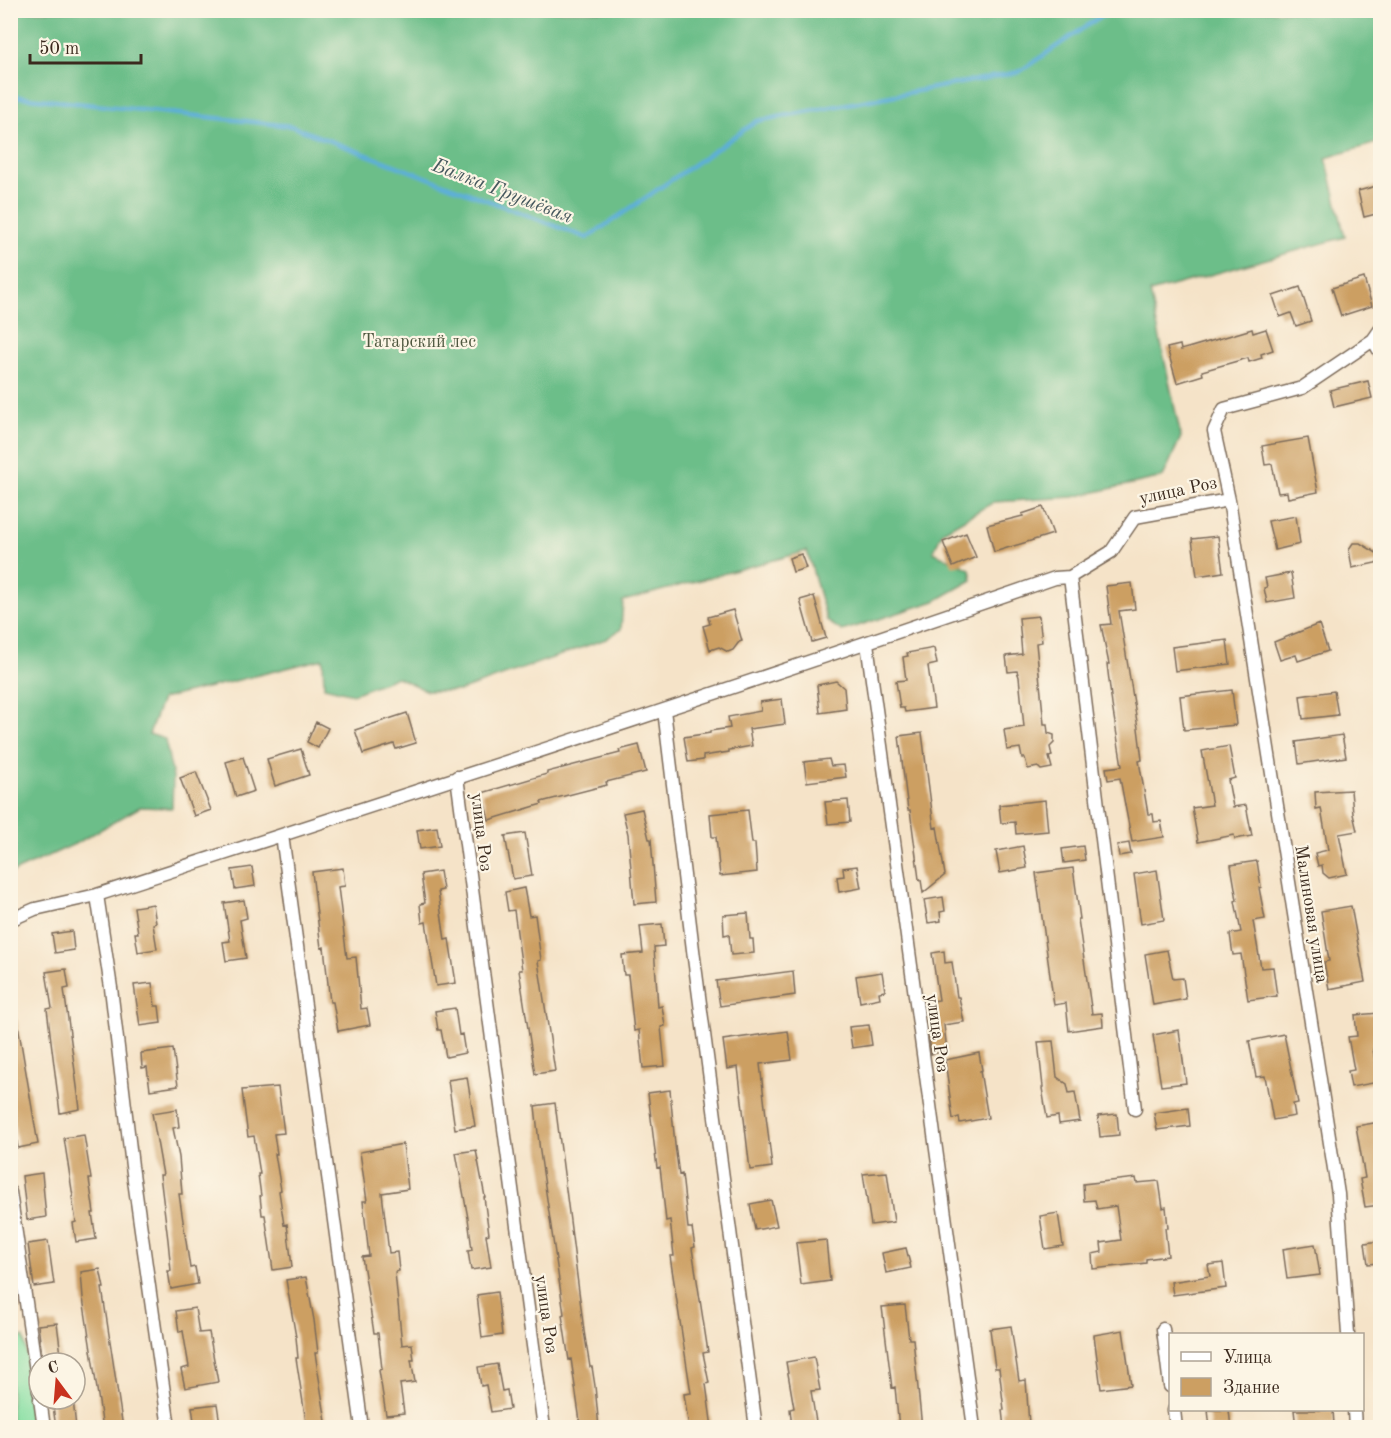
<svg xmlns="http://www.w3.org/2000/svg" width="1391" height="1438" viewBox="0 0 1391 1438" font-family="'Old Standard TT',serif">
<style>
.green{fill:#86dfa3;stroke:#608460;stroke-width:1.5}
.forest{fill:#6cbe89;stroke:#547454;stroke-width:1.5}
.lines{fill:none;stroke-linecap:round;stroke-linejoin:round}
.stream{stroke:#5dafd8;stroke-width:4.5}
.building{fill:#cc9f62}
.minor-casing{stroke:#7c6b5a;stroke-width:15}
.minor{stroke:#fff;stroke-width:12}
.labels{text-anchor:middle;stroke-width:4.5;stroke-linejoin:round;paint-order:stroke}
.park-label{font-size:18px;fill:#4e573f;stroke:#fcf5e5}
.street-label{font-size:18px;fill:#3b2a1e;stroke:#fcf5e5}
.water-label{font-size:20px;font-style:italic;fill:#47595f;stroke:#fcf5e5}
</style>
<rect width="100%" height="100%" fill="#fcf5e5"/>
<filter id="ink" filterUnits="userSpaceOnUse"><feTurbulence type="fractalNoise" baseFrequency=".0167" numOctaves="2"/><feDisplacementMap in="SourceGraphic" scale="12" xChannelSelector="R" yChannelSelector="G"/><feConvolveMatrix kernelMatrix="1 2 1 2 8 2 1 2 1" color-interpolation-filters="sRGB"/></filter>
<filter id="wash" filterUnits="userSpaceOnUse"><feTurbulence type="fractalNoise" baseFrequency=".008" numOctaves="4" result="noise"/><feDisplacementMap in="SourceGraphic" scale="24" xChannelSelector="R" yChannelSelector="G"/><feGaussianBlur stdDeviation="1.35" result="paint"/><feColorMatrix in="noise" values="0 0 0 0 0 0 0 0 0 0 0 0 0 0 0 0 0 1.4 0 .05"/><feComposite in="paint" operator="in"/></filter>
<g filter="url(#wash)">
<rect width="100%" height="100%" fill="#f5e3c8"/>
<path class="green" d="M24 1337 38 1427H11L10 1339Z"/>
<path class="forest" d="M11 11H1380V142L1326 158 1345 237 1150 292 1181 437 1163 477 1073 497 994 502 943 531 933 552 970 569 972 580 935 601 842 631 827 621 807 551 623 601 621 629 606 639 459 691H427L397 677 353 694 324 687 323 659 162 699 149 734 165 739 173 778 172 808 140 807 77 843 11 873Z"/>
<g class="lines">
<path class="stream" d="M10 96 291 126 587 238 757 121 1019 72 1098 18 1116 10"/>
</g>
<g id="blocks">
<path class="building" d="M1380 185V213L1364 217 1358 191Z
M1364 278 1372 306 1341 316 1332 288Z
M1300 287 1311 321 1296 326 1291 313 1280 317 1273 296Z
M1252 329 1253 333 1266 329 1273 350 1261 354 1262 358 1249 362 1248 358 1202 371 1203 375 1177 383 1167 348 1180 345 1181 350Z
M1368 381 1372 398 1334 407 1330 390Z
M1308 438 1318 492 1288 498 1287 492 1278 493 1272 464 1265 465 1262 446Z
M1043 507 1053 534 994 552 987 525 1023 516 1022 514Z
M1296 516 1300 544 1275 550 1268 521Z
M966 533 976 557 953 567 943 542Z
M1218 536 1223 572 1197 576 1192 539Z
M1353 543H1360L1380 555V562L1352 568 1349 549Z
M801 554 806 568 793 572 789 558Z
M1291 573 1295 598 1267 603 1264 588 1267 587 1265 578Z
M1132 583 1135 609 1119 611 1138 728 1142 760 1139 761 1148 814H1153L1154 822 1161 821 1164 837 1132 842 1120 778 1108 780 1106 768 1122 766 1112 705 1107 664H1109L1101 625 1111 624 1106 586Z
M814 596 826 638 812 642 800 600Z
M733 610 742 641 739 642 733 650 728 652 719 647 710 650 703 626 710 624 708 617Z
M1039 616 1042 642 1036 643 1044 724H1047L1048 733 1054 735V743L1050 747 1052 756 1049 757 1052 768 1041 770 1038 767 1028 769 1025 758H1022L1020 748 1007 750 1004 730 1024 727 1019 677 1017 671 1008 672 1006 656 1022 654 1019 618Z
M1319 624 1328 651 1298 661 1296 655 1280 660 1274 642Z
M1227 640 1230 664 1175 671 1172 647Z
M934 648 937 664 928 666 934 708 905 712 904 708H900L896 681 906 680 903 657 908 656 907 653Z
M836 681 844 688 846 709 820 713 817 685Z
M1232 690 1236 725 1184 730 1180 696Z
M1334 691 1338 715 1303 719 1300 696Z
M782 699 785 724 749 729 752 746 729 750V752L703 756V760L688 762 684 737 710 733V731L730 728 728 717 761 711 760 702Z
M407 713 416 743 396 749 394 744 363 754 355 730Z
M316 722 328 728 318 748 307 742Z
M922 733 934 828 937 827 945 875 923 893 921 880 919 879 910 810H908L899 736Z
M1342 735 1346 757 1299 764 1296 742Z
M639 745 646 772 606 782 607 785 541 802 542 804 489 820 482 793 547 774V772L620 753 619 750Z
M1229 746 1235 778 1228 780 1233 807 1246 805 1252 836 1235 839 1234 835 1198 842 1192 808 1212 805 1202 751Z
M301 749 309 775 275 786 267 759Z
M243 757 254 791 236 797 226 762Z
M829 759 831 766 844 765 846 777 807 782 804 762Z
M196 772 211 810 194 816 180 778Z
M1351 790 1353 814 1357 831 1339 834 1347 874 1329 878 1323 873 1322 865 1318 866 1315 853 1328 850 1321 808 1316 809 1315 792Z
M848 800 850 822 828 824 825 802Z
M1045 800 1048 831 1016 834 1015 822 1001 823 999 805Z
M642 809 649 839H651L656 902 634 904 628 834 623 813Z
M748 810 752 843H755L757 872 720 876 716 837H712L710 814Z
M437 827 440 846 420 849 417 830Z
M525 833 532 876 513 879 505 836Z
M1129 843 1131 854 1119 856 1117 845Z
M1023 846 1027 868 1000 873 996 851Z
M1083 846 1085 860 1064 863 1062 849Z
M1257 861 1261 887 1259 888 1265 919 1253 921 1261 968 1273 967 1277 996 1248 1000 1241 954 1233 955 1230 934 1241 932 1235 901 1237 900 1231 865Z
M857 866 861 888 839 892 837 877 844 876 843 868Z
M252 867 255 886 235 889 232 870Z
M343 868 345 886 338 887 347 958 356 957 361 1009 367 1008 370 1025 338 1031 333 1002H330L324 947 321 948 312 872Z
M1073 868 1080 919H1078L1092 1014 1102 1013 1103 1026 1069 1031 1066 1003 1054 1005 1036 873Z
M1157 870 1164 920 1141 924 1134 874Z
M440 871 443 890 438 891 445 940 449 939 456 983 436 986 426 922 422 923 420 904 425 903 421 874Z
M524 888 529 916 535 915 541 960 538 961 555 1071 535 1074 519 970H522L514 910 508 911 505 892Z
M943 897 945 911 940 912 941 921 928 923 924 900Z
M244 900 247 918 240 920 246 958 226 961 223 942 230 941 224 903Z
M153 904 156 923 153 924 157 949 138 952 135 933H138L134 907Z
M1351 906 1365 982 1329 989 1324 962 1329 961 1321 911Z
M748 913 750 939H753L754 953 731 955 729 934 724 935 723 915Z
M662 924 664 946 654 947 658 1007 662 1006 665 1026 661 1027 665 1066 643 1068 639 1030 634 1031 628 975H624L622 955 643 953 640 926Z
M72 931 74 950 55 953 52 934Z
M1167 950 1173 979 1183 978 1186 999 1153 1005 1145 954Z
M944 951 945 963 952 962 957 997H959L964 1022 944 1025 947 1051 931 1054 927 1014 934 1012 933 1001 939 1000 932 953Z
M66 969 69 988 64 989 80 1109 60 1113 47 1009 52 1008 46 972Z
M793 971 795 995 720 1006 716 981Z
M882 972 885 991 879 992 880 998 860 1002 856 976Z
M152 983 155 1006H159L161 1023 140 1026 134 985Z
M455 1008 459 1035 462 1034 465 1053 446 1057 441 1030H438L435 1011Z
M1380 1013V1029H1375L1379 1048 1373 1049 1379 1082 1351 1087 1348 1071 1354 1070 1348 1037 1357 1036 1355 1015Z
M10 1019H17L38 1144 18 1148 10 1098Z
M869 1025 872 1045 852 1048 849 1027Z
M1179 1030 1186 1083 1161 1086 1153 1035Z
M788 1031 792 1060 760 1064 772 1167 750 1170 738 1067 727 1069 723 1040Z
M1284 1034 1298 1103 1293 1104 1295 1116 1273 1120 1265 1076 1256 1077 1249 1041Z
M1053 1041 1057 1077 1067 1084 1069 1093 1075 1092 1080 1121 1059 1124 1058 1116 1047 1118 1042 1088 1043 1087 1038 1042Z
M173 1049 178 1086 150 1090 147 1067 142 1068 141 1053Z
M979 1053 982 1070 980 1071 988 1118 960 1123 959 1117 953 1119 945 1060Z
M467 1077 475 1126 455 1129 448 1080Z
M278 1087 284 1133 274 1134 277 1154H275L281 1190 279 1191 284 1225 287 1224 292 1267 273 1270 265 1215H262L260 1196H261L258 1174H260L254 1136 248 1137 242 1090Z
M670 1090 675 1145 679 1175 682 1174 688 1228H692L695 1247 692 1248 708 1352 703 1353 709 1383 706 1384 712 1428H689L684 1394 691 1393 670 1256H674L670 1220 666 1221 660 1167 657 1168 648 1093Z
M555 1103 584 1331 590 1367H592L595 1386 599 1428H581L571 1359 569 1360 566 1341 562 1315 564 1314 540 1152 535 1106Z
M1188 1108 1190 1126 1157 1130 1154 1113Z
M177 1109 179 1127 173 1128 179 1157 182 1194H179L190 1268 195 1267 198 1284 171 1289 168 1271H171L168 1240 160 1175H163L152 1113Z
M1117 1114 1119 1135 1100 1137 1098 1116Z
M1380 1122V1205L1365 1207 1360 1179 1365 1178 1356 1126Z
M84 1135 91 1179H89L94 1213H92L96 1239 76 1242 73 1223 76 1222 72 1197H73L64 1138Z
M403 1144 408 1189 382 1193 389 1253 397 1252 399 1271 395 1272 402 1345 412 1344 414 1360H411L415 1382 400 1384 404 1413 386 1415 379 1370 382 1369 378 1333H374L362 1257 369 1256 363 1201H367L360 1152Z
M476 1150 485 1197H484L489 1234 486 1235 491 1267 471 1270 468 1251 472 1250 468 1218 456 1153Z
M887 1172 894 1222 871 1225 863 1174Z
M42 1173 46 1217 27 1220 22 1176Z
M1136 1178 1137 1183 1159 1181 1163 1208 1166 1207 1168 1228H1165L1168 1256 1146 1259V1263L1093 1269 1092 1254 1102 1252 1101 1243 1121 1240 1116 1206 1097 1209 1095 1200 1084 1201 1083 1184Z
M771 1200 777 1226 755 1230 750 1204Z
M1058 1213 1063 1246 1045 1249 1040 1216Z
M826 1240 830 1281 801 1285 796 1243Z
M48 1241 54 1284 34 1287 28 1244Z
M1380 1241V1263L1368 1264 1365 1243Z
M1315 1244 1320 1275 1287 1279 1283 1249Z
M906 1248 911 1268 886 1273 882 1253Z
M1223 1263 1226 1288 1173 1295 1171 1282 1210 1276 1208 1265Z
M100 1269 104 1288H102L123 1428H103L83 1298 81 1272Z
M306 1277 314 1320 318 1353H315L327 1428H307L296 1358H298L296 1337 286 1280Z
M497 1292 502 1335 482 1338 477 1295Z
M905 1305 909 1339H913L922 1428H899L895 1387 892 1388 882 1307Z
M195 1308 199 1333 209 1332 218 1382 185 1388 181 1369 189 1367 183 1331 179 1332 176 1311Z
M57 1323 62 1363H43L38 1325Z
M1011 1326 1019 1381 1026 1380 1029 1425 1004 1428 1002 1410H1004L999 1368H995L990 1329Z
M1123 1330 1131 1385 1101 1389 1094 1335Z
M814 1357 820 1390 811 1391 817 1428H792L790 1409 794 1408 786 1362Z
M497 1364 502 1391 507 1390 510 1409 491 1412 486 1385 481 1386 478 1367Z
M52 1399H73L76 1428H56Z
M217 1404 220 1424 195 1428 192 1407Z
M1208 1410H1229L1231 1428H1210Z
M1294 1410H1333L1334 1425 1296 1428Z"/>
</g>
</g>
<g filter="url(#ink)">
<use href="#blocks" fill-opacity="0" stroke="#7c6b5a" stroke-width="1.5"/>
<g class="lines">
<g class="minor-casing">
<path id="minor" d="M1373 340 1380 352
M1229 500 1338 1194 1348 1334
M1070 577 1135 1109
M867 643 974 1428
M664 710 694 958 756 1428
M457 777 544 1428
M282 835 362 1428
M97 895 111 988 132 1166 169 1428
M10 920 35 909 97 895C417 791 737 688 1055 578L1070 577 1111 552 1135 517 1229 500 1214 431 1224 409 1302 388 1373 340 1380 330
M10 1192 39 1392
M1163 1329 1170 1386
M40 1399 44 1428
M1174 1410 1176 1428
M1354 1410 1355 1428"/>
</g>
<use href="#minor" class="minor"/>
</g>
</g>
<g class="labels">
<g class="park-label">
<text x="419" y="347">Татарский лес</text>
</g>
<g class="street-label">
<text transform="translate(1178 490) rotate(-12)" y="6">улица Роз</text>
<text transform="translate(482 832) rotate(83)" y="6">улица Роз</text>
<text transform="translate(1312 914) rotate(81)" y="6">Малиновая улица</text>
<text transform="translate(938 1033) rotate(82)" y="6">улица Роз</text>
<text transform="translate(547 1314) rotate(82)" y="6">улица Роз</text>
</g>
<g class="water-label">
<text transform="translate(503 190) rotate(21)" y="7">Балка Грушёвая</text>
</g>
</g>
<rect width="1391" height="1438" fill="none" stroke="#fcf5e5" stroke-width="36"/>
<rect x="1169" y="1333" width="195" height="78" fill="#fcf5e5" stroke="#afa495" stroke-width="1.5"/>
<rect x="1181" y="1352" width="30" height="9" fill="#ffffff" stroke="#afa495" stroke-width="1.5"/>
<text x="1223" y="1363" font-size="18" fill="#3b2a1e">Улица</text>
<rect x="1181" y="1378" width="30" height="18" fill="#cc9f62" stroke="#afa495" stroke-width="1.5"/>
<text x="1223" y="1393" font-size="18" fill="#3b2a1e">Здание</text>
<g transform="translate(57 1381) rotate(344)"><circle r="28" fill="#fcf5e5" stroke="#afa495" stroke-width="1.5"/>
<path d="M0-4.5L10 22L0 15L-10 22Z" fill="#c8321e"/>
<text y="-9" font-size="16" font-weight="bold" text-anchor="middle" fill="#3b2a1e">С</text>
</g>
<path d="M30 54v9h111v-9" fill="none" stroke="#3b2a1e" stroke-width="3"/>
<text x="39" y="54" font-size="18" fill="#3b2a1e" stroke="#fcf5e5" stroke-width="4.5" paint-order="stroke">50 m</text>
</svg>
